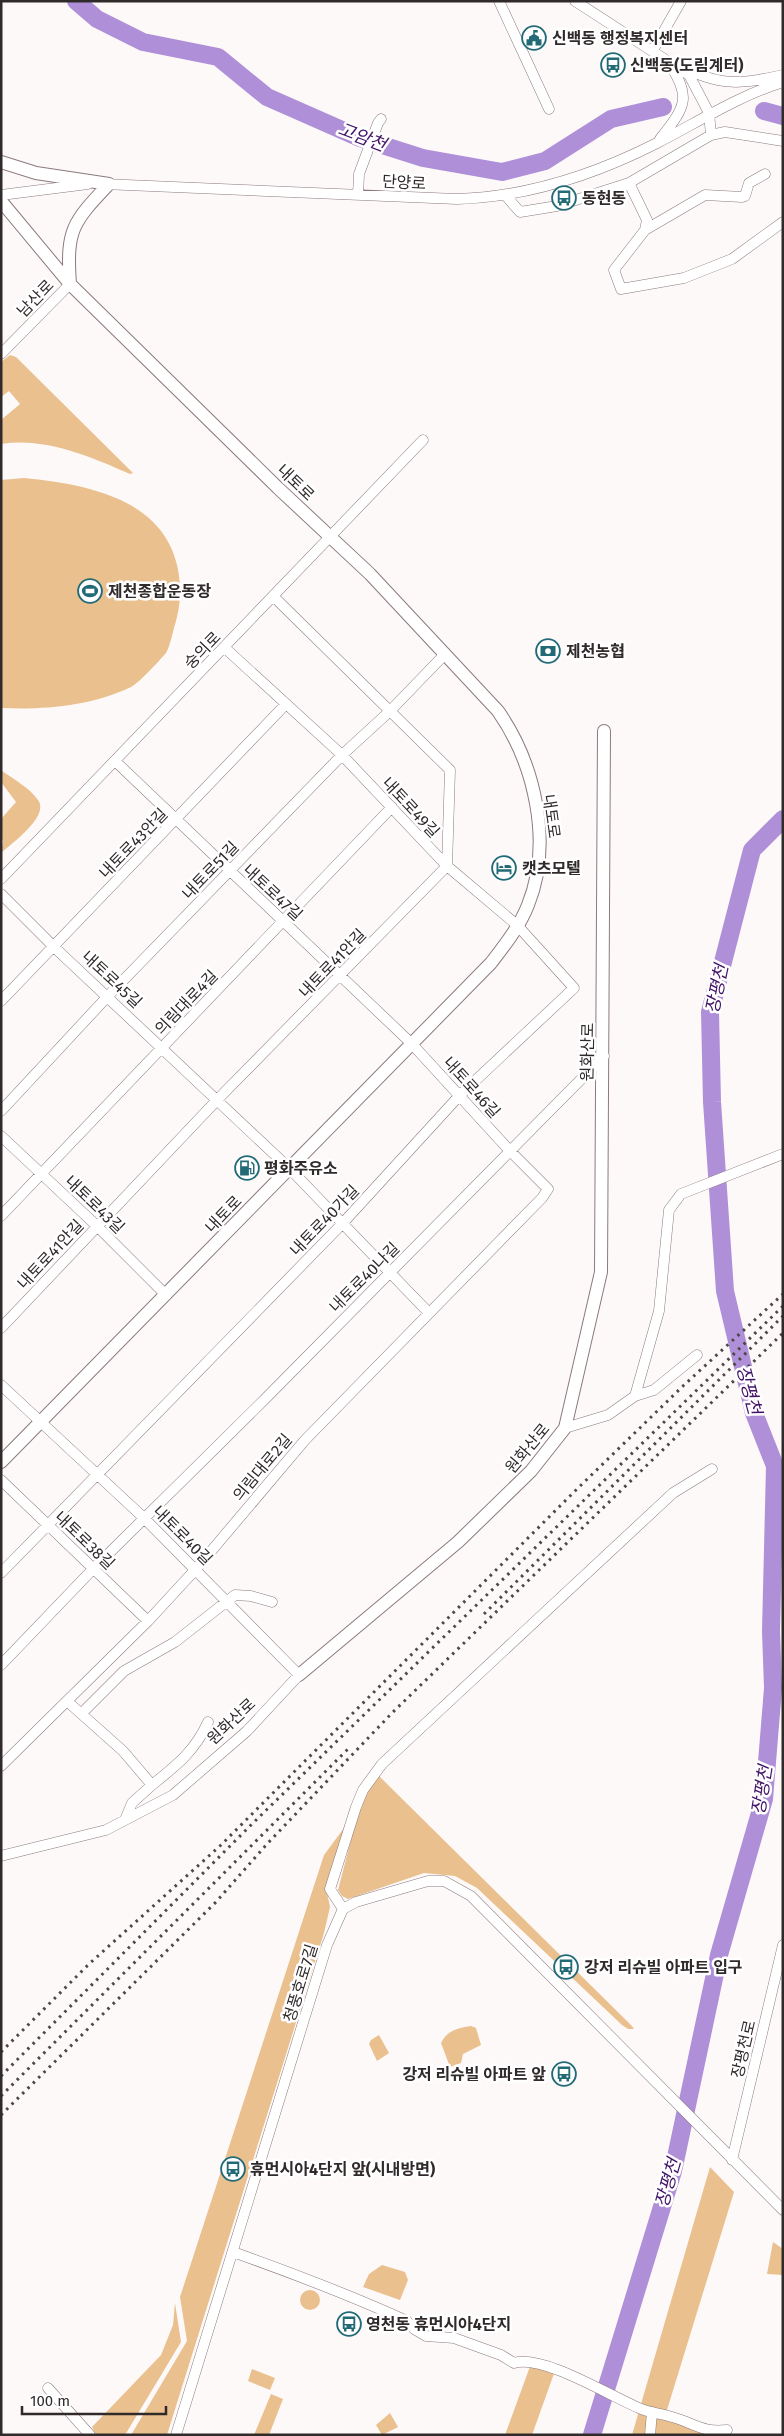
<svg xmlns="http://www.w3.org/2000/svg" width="784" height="2436" viewBox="0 0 784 2436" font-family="'Fira Sans','Noto Sans KR',sans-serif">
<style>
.green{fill:#eac08e}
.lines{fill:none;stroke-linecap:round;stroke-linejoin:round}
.river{stroke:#af8fd8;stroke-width:18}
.minor-casing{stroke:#8c7a7d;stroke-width:11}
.major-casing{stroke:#8c7a7d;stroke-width:14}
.minor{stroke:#fff;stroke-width:10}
.major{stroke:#fff;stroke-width:12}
.rail{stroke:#4e4748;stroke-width:3;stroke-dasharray:2.5 5;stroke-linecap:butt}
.labels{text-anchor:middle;stroke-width:5;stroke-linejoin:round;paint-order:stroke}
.poi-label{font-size:16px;font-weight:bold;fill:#312a2b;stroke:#fff;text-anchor:start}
.street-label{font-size:16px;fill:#312a2b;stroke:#fff}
.water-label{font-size:18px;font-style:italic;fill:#421368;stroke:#fff}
</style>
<rect width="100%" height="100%" fill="#fdf9f9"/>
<path class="green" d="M10 355 16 357 133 473 130 474C91 457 45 437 1 444V420L20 404 9 391 1 397V362Z
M24 478C83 484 161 497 177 565 182 587 181 606 174 628 172 635 170 646 166 653 159 661 139 683 131 687 91 706 44 710 1 708V480Z
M1 770C13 779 30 788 38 800 50 816 12 843 1 853L3 841 1 838V819L16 802 1 782Z
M378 1775 632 2026 634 2029H628L622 2025 477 1888 455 1876 424 1873 348 1899 342 1896 338 1890 362 1798Z
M344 1828 327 1893 330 1907 324 1933 167 2435H131L187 2341 180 2297 324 1855Z
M471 2026 476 2028 481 2045 463 2054 461 2063 450 2067 441 2043C447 2030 459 2028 471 2026Z
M379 2035 389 2053 377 2061 369 2044 371 2040Z
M710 2167 734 2192 667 2410 720 2435H632Z
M773 2242 783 2249V2275L767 2274Z
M382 2265 405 2272 408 2280 400 2300 363 2287 369 2274Z
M300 2300a10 10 0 1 1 20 0a10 10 0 1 1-20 0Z
M175 2303 181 2342 125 2435H96L92 2427 161 2355 173 2325Z
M532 2361 556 2368 532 2435H505Z
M252 2369 275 2378 270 2390 248 2381Z
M271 2394 283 2399 269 2435H254Z
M390 2413 398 2427 382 2435 376 2425Z"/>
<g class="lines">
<path class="river" d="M76 1 97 19 143 42 218 57 267 97 360 138 423 158 502 172 545 161 611 119 663 107
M764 111 783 116
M592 2435 673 2171 719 1955 764 1799 773 1688 771 1631 775 1466 754 1413 725 1291 712 1102 710 1012 752 850 783 819"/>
<g class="minor-casing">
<path id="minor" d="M499 1 549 109
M575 1 689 75 709 113 711 135
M653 50 681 1
M660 139C687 105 691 98 668 61 718 84 729 87 783 75
M629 183 647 220 645 230 614 270 621 289 684 278 732 259 783 222
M103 184 457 199C527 197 594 175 657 143 698 122 738 96 783 82
M1 195 88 184
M358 195 359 174 378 123 381 119
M506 196 520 212 557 206 629 183 711 135 725 132 783 141
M645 230 705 195 742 197 745 196 749 183 765 174
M1 354 70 284
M1 879 423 440
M1 894 54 947 290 1169 429 1313
M1 1001 286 704
M1 1111 108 996 342 755 390 711 445 654
M1 1136 97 1226 166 1295
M1 1216 392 807
M1 1328 218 1099 447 866 450 770 274 597
M1 1385 144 1518 299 1675 247 1731 173 1795 106 1830 1 1856
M635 1396 654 1390 697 1355
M565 1428 608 1415 635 1396 659 1311 669 1210 681 1194 783 1154
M1 1480 148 1621
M1 1573 342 1224 460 1095 574 988 517 925 447 866 342 755 225 648
M1 1665 93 1569 265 1399 604 1056
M68 1702 123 1751 152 1785C177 1765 195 1751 208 1722
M82 1713 124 1671 175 1642 235 1595 251 1596 272 1602
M1 1766 148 1621 196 1569 305 1440 542 1198 548 1189 510 1151 412 1044 115 761
M125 1820 132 1803 152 1785
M343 1909 330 1889 356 1807 363 1790 382 1764 673 1493 712 1469
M732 2160 783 1945
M233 2252C292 2273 350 2295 407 2321L414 2329 426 2336 454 2338 501 2355 514 2363C543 2354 610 2396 639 2408 649 2413 661 2413 672 2417 694 2423 703 2433 727 2430
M48 2388 90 2435
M176 2435 327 1945 343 1909 356 1902 428 1881H444L471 1896 783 2210
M650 2435 652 2412"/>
</g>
<g class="major-casing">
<path id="major" d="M1 162 36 173 109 184
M1 201 70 284 278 488 370 574 498 711C535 764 553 843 528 905 520 926 504 946 491 963L1 1462
M70 284C66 229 73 222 109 184
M299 1675 458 1542 531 1471 565 1428 601 1272 604 731"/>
</g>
<use href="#minor" class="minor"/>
<use href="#major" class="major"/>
<path class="rail" d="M484 1614 783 1316
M1 2052 89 1964 221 1845 575 1491 683 1386 783 1294
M1 2076 250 1826 783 1306
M1 2096 349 1748
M1 2115 216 1902 267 1844 392 1713 783 1333"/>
</g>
<defs>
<g id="civic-ring" transform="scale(1.25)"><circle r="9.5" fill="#fff" stroke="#226b76" stroke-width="1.5"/><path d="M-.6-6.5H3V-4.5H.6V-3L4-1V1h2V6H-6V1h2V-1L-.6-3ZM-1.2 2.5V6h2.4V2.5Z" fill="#226b76"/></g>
<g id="bus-ring" transform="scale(1.25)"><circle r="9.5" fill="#fff" stroke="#226b76" stroke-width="1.5"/><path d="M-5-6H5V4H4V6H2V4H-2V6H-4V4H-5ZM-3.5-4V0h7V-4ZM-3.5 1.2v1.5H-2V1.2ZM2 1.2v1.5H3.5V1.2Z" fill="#226b76"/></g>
<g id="stadium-ring" transform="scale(1.25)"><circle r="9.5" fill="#fff" stroke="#226b76" stroke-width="1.5"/><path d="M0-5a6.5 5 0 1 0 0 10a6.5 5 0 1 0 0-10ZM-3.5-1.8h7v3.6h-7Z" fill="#226b76"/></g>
<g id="bank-ring" transform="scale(1.25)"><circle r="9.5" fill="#fff" stroke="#226b76" stroke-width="1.5"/><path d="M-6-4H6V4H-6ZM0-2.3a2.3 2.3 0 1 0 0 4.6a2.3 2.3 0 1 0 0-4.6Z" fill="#226b76"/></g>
<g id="hotel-ring" transform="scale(1.25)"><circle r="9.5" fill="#fff" stroke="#226b76" stroke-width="1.5"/><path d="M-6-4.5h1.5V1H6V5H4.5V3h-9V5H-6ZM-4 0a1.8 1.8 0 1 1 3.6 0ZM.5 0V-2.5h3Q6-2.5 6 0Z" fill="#226b76"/></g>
<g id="fuel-ring" transform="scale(1.25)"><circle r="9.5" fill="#fff" stroke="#226b76" stroke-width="1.5"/><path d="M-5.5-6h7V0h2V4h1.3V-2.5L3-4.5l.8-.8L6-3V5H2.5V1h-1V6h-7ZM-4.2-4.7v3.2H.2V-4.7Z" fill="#226b76"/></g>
</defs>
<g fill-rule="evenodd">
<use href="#civic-ring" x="534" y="38"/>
<use href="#bus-ring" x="613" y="65"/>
<use href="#bus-ring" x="564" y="198"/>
<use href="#stadium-ring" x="90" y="591"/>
<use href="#bank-ring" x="548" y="651"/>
<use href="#hotel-ring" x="504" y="868"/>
<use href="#fuel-ring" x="247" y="1168"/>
<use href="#bus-ring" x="566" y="1967"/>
<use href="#bus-ring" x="564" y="2074"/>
<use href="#bus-ring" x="233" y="2169"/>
<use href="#bus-ring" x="349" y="2324"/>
</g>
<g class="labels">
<g class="poi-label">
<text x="552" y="44">신백동 행정복지센터</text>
<text x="630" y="71">신백동(도림계터)</text>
<text x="582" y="204">동현동</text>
<text x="108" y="597">제천종합운동장</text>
<text x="566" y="657">제천농협</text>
<text x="522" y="874">캣츠모텔</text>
<text x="264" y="1174">평화주유소</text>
<text x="584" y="1973">강저 리슈빌 아파트 입구</text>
<text x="546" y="2080" text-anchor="end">강저 리슈빌 아파트 앞</text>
<text x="250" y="2175">휴먼시아4단지 앞(시내방면)</text>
<text x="366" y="2330">영천동 휴먼시아4단지</text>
</g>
<g class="street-label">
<text transform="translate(404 182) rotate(3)" y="6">단양로</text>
<text transform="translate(35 298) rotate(-46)" y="6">남산로</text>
<text transform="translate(296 482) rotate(44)" y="6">내토로</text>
<text transform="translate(202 650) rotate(-46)" y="6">숭의로</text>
<text transform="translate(411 807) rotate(47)" y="6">내토로49길</text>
<text transform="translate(552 816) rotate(82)" y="6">내토로</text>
<text transform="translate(133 843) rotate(-46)" y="6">내토로43안길</text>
<text transform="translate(210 870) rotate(-46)" y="6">내토로51길</text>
<text transform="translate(273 892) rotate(43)" y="6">내토로47길</text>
<text transform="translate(332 963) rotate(-46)" y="6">내토로41안길</text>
<text transform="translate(112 979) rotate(43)" y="6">내토로45길</text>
<text transform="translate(186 1002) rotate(-46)" y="6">의림대로4길</text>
<text transform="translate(587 1052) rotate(-89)" y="6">원화산로</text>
<text transform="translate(472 1087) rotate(48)" y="6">내토로46길</text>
<text transform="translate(95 1204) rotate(44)" y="6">내토로43길</text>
<text transform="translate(223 1214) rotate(-46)" y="6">내토로</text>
<text transform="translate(324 1220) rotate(-46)" y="6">내토로40가길</text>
<text transform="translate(50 1254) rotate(-47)" y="6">내토로41안길</text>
<text transform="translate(364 1277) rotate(-45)" y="6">내토로40나길</text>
<text transform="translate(527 1448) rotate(-50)" y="6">원화산로</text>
<text transform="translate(262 1467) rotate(-50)" y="6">의림대로2길</text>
<text transform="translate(183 1535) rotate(45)" y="6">내토로40길</text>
<text transform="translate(85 1540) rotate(44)" y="6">내토로38길</text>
<text transform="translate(231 1721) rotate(-43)" y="6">원화산로</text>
<text transform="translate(300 1983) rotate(-73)" y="6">청풍호로7길</text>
<text transform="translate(743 2049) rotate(-77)" y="6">장평천로</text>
</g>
<g class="water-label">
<text transform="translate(362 137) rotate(21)" y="6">고암천</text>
<text transform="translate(717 989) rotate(-78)" y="6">장평천</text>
<text transform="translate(749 1390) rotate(75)" y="6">장평천</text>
<text transform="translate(762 1790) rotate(-81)" y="6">장평천</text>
<text transform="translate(668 2183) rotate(-74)" y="6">장평천</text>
</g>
</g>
<rect width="784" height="2436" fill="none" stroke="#312a2b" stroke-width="5"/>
<path d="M22 2406v8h144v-8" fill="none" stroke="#312a2b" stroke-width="2.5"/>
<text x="30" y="2406" font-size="15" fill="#312a2b" stroke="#ffffff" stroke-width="4" paint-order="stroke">100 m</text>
</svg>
